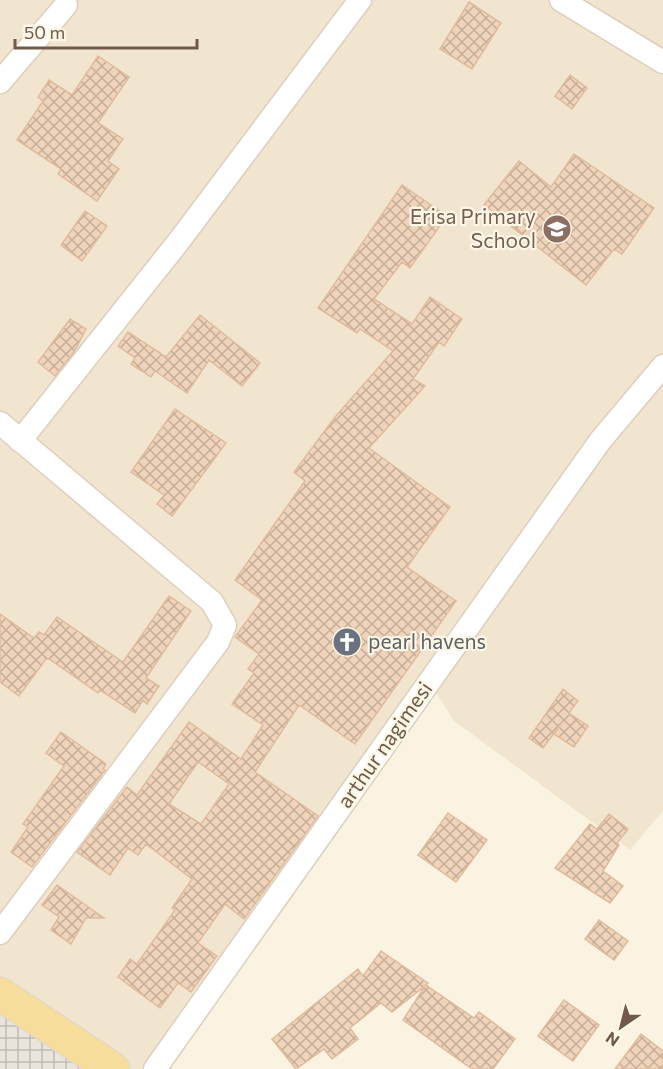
<svg xmlns="http://www.w3.org/2000/svg" width="663" height="1069" viewBox="0 0 663 1069" font-family="Commissioner,sans-serif">
<style>
.residential{fill:#f2e5d0}
.industrial{fill:url(#industrial-grid)}
.building{fill:url(#building-cross-hatch);stroke:#e1bb9b;stroke-width:1.5;fill-rule:evenodd}
.lines{fill:none;stroke-linecap:round;stroke-linejoin:round}
.minor-casing{stroke:#decfbd;stroke-width:25}
.primary-casing{stroke:#ddd7d3;stroke-width:35}
.minor{stroke:#fff;stroke-width:22}
.primary{stroke:#f7dd9b;stroke-width:33}
.labels{text-anchor:middle;stroke-width:4.5;stroke-linejoin:round;paint-order:stroke}
.education-label{font-size:21px;fill:#785e54;stroke:#fef7e6;text-anchor:end}
.worship-label{font-size:21px;fill:#5b616d;stroke:#fef7e6;text-anchor:start}
.street-label{font-size:21px;fill:#705a49;stroke:#fef7e6}
</style>
<defs>
<pattern id="industrial-grid" width="8" height="8" patternUnits="userSpaceOnUse" patternTransform="scale(1.5)"><rect width="8" height="8" fill="#e9e4dc"/><path d="M0 4h8M4 0v8" fill="none" stroke="#c1bcb4"/></pattern>
<pattern id="building-cross-hatch" width="8" height="8" patternUnits="userSpaceOnUse" patternTransform="scale(1.5)"><rect width="8" height="8" fill="#efd3ba"/><path d="M0 0l8 8M0 8l8-8" fill="none" stroke="#c6ae99"/></pattern>
</defs>
<rect width="100%" height="100%" fill="#fbf3e1"/>
<path class="residential" d="M0 0H663V811L630 850 454 721 424 674 153 1069H100L0 999Z"/>
<path class="industrial" d="M0 997 105 1069H0Z"/>
<path class="building" d="M469 2 501 23 472 69 440 49Z
M98 56 129 77 98 123 123 139 108 161 119 169 97 201 58 174 61 169 17 140 43 101 38 97 49 80 72 95Z
M570 75 587 88 572 109 555 96Z
M574 154 654 208 622 254 614 249 586 285 484 205 519 161 551 187Z
M402 185 447 216 410 268 402 262 374 299 412 324 430 297 462 319 444 346 439 342 413 379 425 386 369 448 450 507 407 567 456 601 355 744 299 705 255 772 318 816 244 919 225 904 198 943 217 956 191 992 178 983 160 1008 118 977 130 959 137 964 175 910 172 908 192 879 146 844 138 855 128 848 110 875 77 852 127 787 137 795 189 722 241 759 263 725 232 704 254 673 248 669 259 654 235 637 262 600 235 580 305 481 294 472 335 417 393 351 360 329 357 333 318 308ZM198 762 229 784 201 824 169 804Z
M85 211 107 226 82 261 61 245Z
M200 315 260 363 242 386 209 360 187 393 155 371 151 377 131 364 135 358 118 346 128 332 166 357Z
M70 319 86 329 74 352 55 376 38 362Z
M175 409 226 443 172 516 157 504 164 495 131 472Z
M169 596 191 611 146 678 159 686 147 704 143 700 135 713 100 690 98 693 49 659H46L19 696 0 682V614L34 638 39 632 44 635 57 617 123 662Z
M563 689 578 701 569 713 588 726 574 747 554 734 563 721 543 748 529 738Z
M61 732 106 764 103 769 105 770 32 867 11 852 28 827 23 824 64 766 46 753Z
M448 813 487 840 456 882 418 855Z
M609 814 628 829 617 843 619 845 603 871 623 886 610 903 555 868 590 824 597 829Z
M57 885 104 918H86L71 944 51 930 59 917 42 905Z
M599 920 628 941 614 960 585 939Z
M381 951 428 983 426 985 474 1018 479 1012 515 1039 493 1069H472L403 1020 425 986 392 1012 381 1003 350 1028 358 1039 332 1059 324 1049 296 1069 272 1039 358 969 363 976Z
M564 1000 599 1025 573 1061 538 1036Z
M641 1034 663 1051V1069H615Z"/>
<g class="lines">
<g class="minor-casing">
<path id="minor" d="M561 0 663 62
M0 82 66 5
M0 423 212 602 225 625 218 642 0 933
M20 441 179 241 360 0
M155 1069 600 441 663 366"/>
</g>
<g class="primary-casing">
<path id="primary" d="M0 994 113 1069"/>
</g>
<use href="#minor" class="minor"/>
<use href="#primary" class="primary"/>
</g>
<defs>
<g id="school-disc" transform="scale(1.5)"><circle r="9.5" fill="#8d6e63" stroke="#fef7e6"/><path d="M0-5L7-2L0 1L-7-2ZM-4 1L0 2.5L4 1V4Q0 6-4 4Z" fill="#fff"/></g>
<g id="church-disc" transform="scale(1.5)"><circle r="9.5" fill="#6b7280" stroke="#fef7e6"/><path d="M-1.2-6h2.4v3.5h3.3v2.4h-3.3V6h-2.4V-.1h-3.3v-2.4h3.3Z" fill="#fff"/></g>
</defs>
<g fill-rule="evenodd">
<use href="#school-disc" x="557" y="229"/>
<use href="#church-disc" x="347" y="642"/>
</g>
<g class="labels">
<g class="education-label">
<text x="536" y="224">Erisa Primary<tspan x="536" dy="24">School</tspan></text>
</g>
<g class="worship-label">
<text x="368" y="649">pearl havens</text>
</g>
<g class="street-label">
<text transform="translate(385 745) rotate(-55)" y="7">arthur nagimesi</text>
</g>
</g>
<g transform="translate(621 1027) rotate(215)" stroke="#fef7e6" stroke-width="4.5" paint-order="stroke">
<path d="M0-4.5L10 22L0 15L-10 22Z" fill="#705a49"/>
<text y="-9" font-size="16" font-weight="bold" text-anchor="middle" fill="#705a49">N</text>
</g>
<path d="M15 39v9h182v-9" fill="none" stroke="#705a49" stroke-width="3"/>
<text x="24" y="39" font-size="18" fill="#705a49" stroke="#fef7e6" stroke-width="4.5" paint-order="stroke">50 m</text>
</svg>
